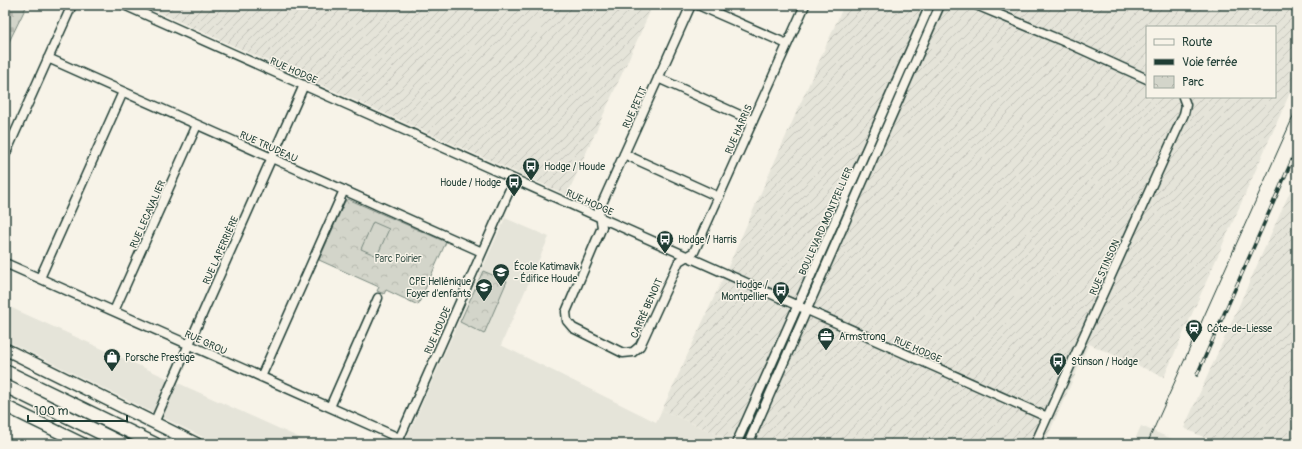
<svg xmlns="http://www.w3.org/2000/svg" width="1302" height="449" viewBox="0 0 1302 449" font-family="Pangolin,sans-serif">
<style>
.built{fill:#e5e4d9}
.industrial{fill:url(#industrial-furrows);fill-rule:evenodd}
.grass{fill:url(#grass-dots);stroke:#79897f}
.cemetery{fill:url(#cemetery-stones);stroke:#79897f}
.park{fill:url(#park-crowns);stroke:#79897f}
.garden{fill:#d3d5ca;stroke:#79897f}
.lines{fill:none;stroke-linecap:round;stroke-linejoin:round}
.minor-casing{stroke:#1f3d34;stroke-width:11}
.major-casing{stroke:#1f3d34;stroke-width:14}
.highway-casing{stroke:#1f3d34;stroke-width:15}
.minor{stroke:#f7f3e8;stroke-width:8}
.major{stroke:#f7f3e8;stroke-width:11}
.highway{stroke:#f7f3e8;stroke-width:12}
.tram{stroke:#1f3d34;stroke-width:1}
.rail-casing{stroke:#1f3d34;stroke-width:3.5}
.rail{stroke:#f7f3e8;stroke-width:2;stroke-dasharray:6;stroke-linecap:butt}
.labels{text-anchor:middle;stroke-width:3;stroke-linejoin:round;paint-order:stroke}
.street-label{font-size:10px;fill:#1f3d34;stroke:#f7f3e8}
.poi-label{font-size:10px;fill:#1f3d34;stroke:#f7f3e8;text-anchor:start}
.park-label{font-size:10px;fill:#435b52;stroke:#f7f3e8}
</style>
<defs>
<pattern id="industrial-furrows" width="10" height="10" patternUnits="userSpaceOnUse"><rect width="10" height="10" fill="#e5e4d9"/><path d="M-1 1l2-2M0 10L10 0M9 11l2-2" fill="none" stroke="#c4c4bb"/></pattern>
<pattern id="grass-dots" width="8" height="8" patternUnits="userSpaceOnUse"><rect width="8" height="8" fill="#d3d5ca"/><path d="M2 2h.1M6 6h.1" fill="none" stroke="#b5b8ae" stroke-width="1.8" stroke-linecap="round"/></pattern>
<pattern id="cemetery-stones" width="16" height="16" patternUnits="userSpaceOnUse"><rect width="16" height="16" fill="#d3d5ca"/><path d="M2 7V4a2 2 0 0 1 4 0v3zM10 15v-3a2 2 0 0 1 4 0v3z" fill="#b5b8ae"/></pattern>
<pattern id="park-crowns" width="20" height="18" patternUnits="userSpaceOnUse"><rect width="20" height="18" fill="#d3d5ca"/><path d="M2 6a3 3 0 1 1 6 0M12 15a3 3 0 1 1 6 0" fill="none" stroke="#b5b8ae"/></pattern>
</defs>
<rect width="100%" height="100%" fill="#f7f3e8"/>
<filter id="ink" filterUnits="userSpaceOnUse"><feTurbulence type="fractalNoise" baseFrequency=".025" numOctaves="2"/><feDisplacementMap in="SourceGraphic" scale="8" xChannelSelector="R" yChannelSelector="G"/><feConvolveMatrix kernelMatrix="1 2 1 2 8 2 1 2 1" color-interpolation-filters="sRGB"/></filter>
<g filter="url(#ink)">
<path class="built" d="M505 218 549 237 501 345 656 422 662 410 730 440 728 444H404Z
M5 305 313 444H217L5 340Z
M1141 426 1177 441 1176 444H1133Z"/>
<path class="industrial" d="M142 5H653L567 195Z
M844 5H1297V77L1164 377 1089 344 1044 444H740L662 410 728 267ZM1147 27H1275V97H1147Z
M1297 176V444H1218L1184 428Z"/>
<path class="grass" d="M933 5H938L871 152 869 151Z
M861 168 863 169 861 176 862 177 832 240 834 241 807 300 804 299Z
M794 322 797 323 751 428 749 429 747 428Z"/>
<path class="cemetery" d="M5 5H27L5 50Z"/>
<path class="park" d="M348 199 446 242 418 305 386 290 384 294 377 291 379 287 319 260 345 201Z
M483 271 507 281 484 334 460 322Z"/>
<path class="garden" d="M373 222 389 229 377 256 361 249Z"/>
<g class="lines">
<g class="minor-casing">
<path id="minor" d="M124 5 1047 417
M691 5 599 210 602 227 566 312 567 321 573 328 623 353 633 352 640 346 679 261 694 252 805 5
M698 5 787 44
M976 5 1070 44 1147 79
M48 58 482 252
M658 78 753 121
M624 154 719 197
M5 155 72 5
M5 263 399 438
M40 278 123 92
M114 311 197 125
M261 377 344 190
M330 407 378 298
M154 423 304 85
M397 444 514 180
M736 444 801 298 930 5
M748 444 940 5
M1035 444 1184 114 1186 105 1183 97"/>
</g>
<g class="major-casing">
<path id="major" d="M5 349 197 444
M5 406 83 444"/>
</g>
<g class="highway-casing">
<path id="highway" d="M5 371 155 444
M5 386 123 444"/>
</g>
<use href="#minor" class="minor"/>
<use href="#major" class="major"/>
<use href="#highway" class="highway"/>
<path class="tram" d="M1147 444 1297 108"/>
<g class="rail-casing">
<path id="rail" d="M1197 375 1297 149"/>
</g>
<use href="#rail" class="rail"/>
</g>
</g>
<defs>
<g id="bus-pin" transform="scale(0.9)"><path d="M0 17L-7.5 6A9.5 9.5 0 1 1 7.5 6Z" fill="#1f3d34" stroke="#f7f3e8"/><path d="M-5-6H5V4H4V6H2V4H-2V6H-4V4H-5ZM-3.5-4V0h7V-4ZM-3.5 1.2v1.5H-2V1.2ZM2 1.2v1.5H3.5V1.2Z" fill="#fff"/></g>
<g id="school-pin" transform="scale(0.9)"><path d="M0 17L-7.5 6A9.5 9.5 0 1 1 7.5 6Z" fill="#1f3d34" stroke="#f7f3e8"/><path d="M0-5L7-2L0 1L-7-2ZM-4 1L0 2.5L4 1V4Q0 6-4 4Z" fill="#fff"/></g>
<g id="station-pin" transform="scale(0.9)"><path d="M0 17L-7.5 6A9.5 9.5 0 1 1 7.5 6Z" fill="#1f3d34" stroke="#f7f3e8"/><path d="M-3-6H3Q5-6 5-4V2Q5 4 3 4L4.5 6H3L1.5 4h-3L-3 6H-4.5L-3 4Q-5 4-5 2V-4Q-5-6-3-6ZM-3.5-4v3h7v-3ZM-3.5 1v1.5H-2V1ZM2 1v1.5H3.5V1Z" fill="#fff"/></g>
<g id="office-pin" transform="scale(0.9)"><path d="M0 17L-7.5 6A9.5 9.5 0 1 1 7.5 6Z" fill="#1f3d34" stroke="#f7f3e8"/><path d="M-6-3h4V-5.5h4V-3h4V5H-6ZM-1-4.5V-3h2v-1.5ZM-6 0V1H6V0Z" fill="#fff"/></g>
<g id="shop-pin" transform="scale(0.9)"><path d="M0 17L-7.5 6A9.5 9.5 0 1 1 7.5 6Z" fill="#1f3d34" stroke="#f7f3e8"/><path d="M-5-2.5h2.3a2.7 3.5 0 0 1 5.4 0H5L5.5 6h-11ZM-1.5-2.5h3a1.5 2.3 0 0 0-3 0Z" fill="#fff"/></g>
</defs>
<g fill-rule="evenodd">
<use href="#bus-pin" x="531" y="166"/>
<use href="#bus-pin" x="514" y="182"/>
<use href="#bus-pin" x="665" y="239"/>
<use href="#school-pin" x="501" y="272"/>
<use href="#school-pin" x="484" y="287"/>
<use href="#bus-pin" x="781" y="290"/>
<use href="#station-pin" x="1194" y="328"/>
<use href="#office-pin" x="826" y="336"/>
<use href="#shop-pin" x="112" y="357"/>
<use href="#bus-pin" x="1058" y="361"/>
</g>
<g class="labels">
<g class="street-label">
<text transform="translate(294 70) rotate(24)" y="4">RUE HODGE</text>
<text transform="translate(634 107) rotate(-66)" y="4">RUE PETIT</text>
<text transform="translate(738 129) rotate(-66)" y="4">RUE HARRIS</text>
<text transform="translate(269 146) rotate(24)" y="4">RUE TRUDEAU</text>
<text transform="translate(590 202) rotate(24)" y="4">RUE HODGE</text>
<text transform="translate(147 214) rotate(-66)" y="4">RUE LECAVALIER</text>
<text transform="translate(825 221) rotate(-66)" y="4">BOULEVARD MONTPELLIER</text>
<text transform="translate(220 250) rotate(-66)" y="4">RUE LAPERRIÈRE</text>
<text transform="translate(1104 267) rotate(-66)" y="4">RUE STINSON</text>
<text transform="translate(646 308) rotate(-66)" y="4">CARRÉ BENOIT</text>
<text transform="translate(437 330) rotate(-66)" y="4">RUE HOUDE</text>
<text transform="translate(206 342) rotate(24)" y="4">RUE GROU</text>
<text transform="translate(918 349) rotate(24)" y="4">RUE HODGE</text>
</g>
<g class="poi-label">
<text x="544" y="170">Hodge / Houde</text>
<text x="501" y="186" text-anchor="end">Houde / Hodge</text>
<text x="678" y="243">Hodge / Harris</text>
<text x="514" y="270">École Katimavik<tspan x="514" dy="12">- Édifice Houde</tspan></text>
<text x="471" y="285" text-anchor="end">CPE Hellénique<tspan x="471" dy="12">Foyer d'enfants</tspan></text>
<text x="768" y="288" text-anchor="end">Hodge /<tspan x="768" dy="12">Montpellier</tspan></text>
<text x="1207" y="332">Côte-de-Liesse</text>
<text x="839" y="340">Armstrong</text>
<text x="125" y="361">Porsche Prestige</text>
<text x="1071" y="365">Stinson / Hodge</text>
</g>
<g class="park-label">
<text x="398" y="262">Parc Poirier</text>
</g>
</g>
<rect width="1302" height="449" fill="none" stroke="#f7f3e8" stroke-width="20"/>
<rect x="10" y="10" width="1282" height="429" fill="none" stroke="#1f3d34" stroke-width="1.5" filter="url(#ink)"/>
<rect x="1146" y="26" width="130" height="72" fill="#f7f3e8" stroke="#a1aaa0"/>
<rect x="1154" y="39" width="20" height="6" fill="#f7f3e8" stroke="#a1aaa0"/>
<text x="1182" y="46" font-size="12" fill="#1f3d34">Route</text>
<rect x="1154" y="59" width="20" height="6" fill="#1f3d34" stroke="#a1aaa0"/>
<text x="1182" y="66" font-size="12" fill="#1f3d34">Voie ferrée</text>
<rect x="1154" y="76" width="20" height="12" fill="url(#park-crowns)" stroke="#a1aaa0"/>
<text x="1182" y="86" font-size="12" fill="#1f3d34">Parc</text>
<path d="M28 415v6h99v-6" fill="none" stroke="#1f3d34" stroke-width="2"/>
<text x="34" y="415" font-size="12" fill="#1f3d34" stroke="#f7f3e8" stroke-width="3" paint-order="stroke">100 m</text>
</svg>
